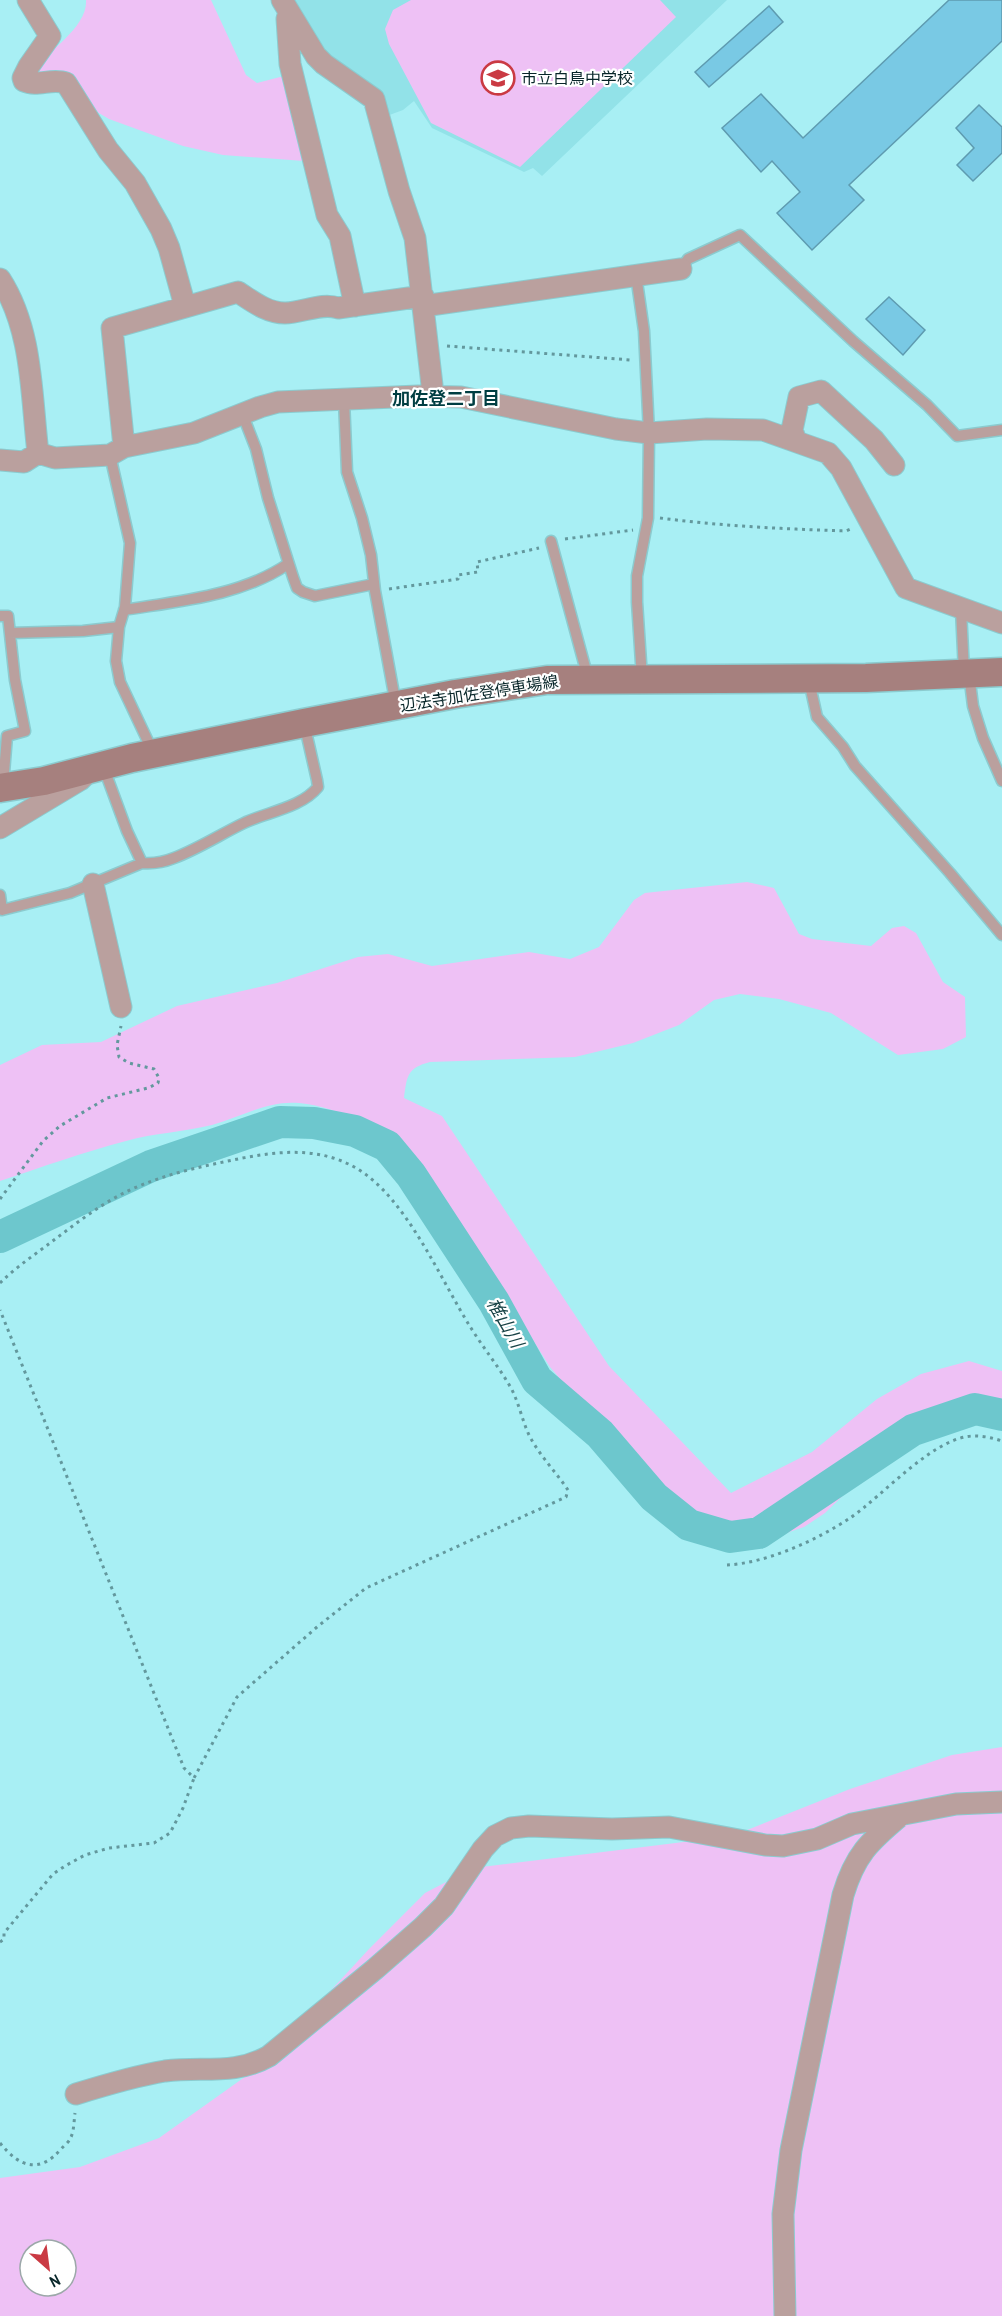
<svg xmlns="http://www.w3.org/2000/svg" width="1002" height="2316" viewBox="0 0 1002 2316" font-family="'Archivo Narrow','Noto Sans JP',sans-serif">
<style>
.built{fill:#92e2e8}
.green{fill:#eec1f5;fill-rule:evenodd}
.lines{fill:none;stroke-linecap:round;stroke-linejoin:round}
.river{stroke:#6dc7cd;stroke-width:32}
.building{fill:#79c9e4;stroke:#5e9bb0;stroke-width:1.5}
.lane-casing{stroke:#8bcbcf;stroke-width:13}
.street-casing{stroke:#8bcbcf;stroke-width:23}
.secondary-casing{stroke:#8bcbcf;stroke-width:31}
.path{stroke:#63989d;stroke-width:3;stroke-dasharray:3 4.5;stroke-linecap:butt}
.lane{stroke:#baa09e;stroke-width:10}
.street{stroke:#baa09e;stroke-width:21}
.secondary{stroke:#a6807e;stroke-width:28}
.labels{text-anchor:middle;stroke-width:4.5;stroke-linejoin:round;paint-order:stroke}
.poi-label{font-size:16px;fill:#082629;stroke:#fff;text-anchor:start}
.street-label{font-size:16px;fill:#082629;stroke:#fff}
.neighbourhood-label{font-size:18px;font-weight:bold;fill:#003e42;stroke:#fff}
.water-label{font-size:18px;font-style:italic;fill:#184346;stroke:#fff}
</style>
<rect width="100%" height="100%" fill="#a8eff4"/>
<path class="built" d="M289 0H727L542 176 533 168 524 172 432 128 414 101 403 110 384 117 332 65Z"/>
<path class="green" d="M86 0H211L246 75 257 83 284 76 304 161 223 155 183 146 109 119 39 78 32 68C49 52 88 26 86 0Z
M411 0H660L676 17 520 167 431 123 389 44 385 29 393 10Z
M747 882 774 888 799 934 812 939 871 946 892 928 904 926 916 933 943 982 965 997 966 1037 943 1049 898 1055 831 1013 779 999 740 994 714 1000 679 1025 633 1043 575 1057 430 1062C407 1068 407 1076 404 1098L442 1116 609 1366 731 1493 812 1452 877 1399 921 1374 969 1361 1002 1371V1402L969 1396 932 1409 825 1513 804 1527 754 1544 702 1530 677 1516 550 1367 420 1162C389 1134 342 1107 299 1103 268 1100 241 1117 212 1125 184 1132 154 1133 126 1141 84 1152 42 1167 0 1181V1065L42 1045 101 1042 177 1006 277 983 358 957 388 954 432 966 529 952 570 959 599 947 634 900 645 893Z
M1002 1747V2316H0V2178L80 2167 159 2138 263 2064 369 1949 425 1893 473 1868 732 1836 850 1789 952 1755ZM30 2250H66V2286H30Z"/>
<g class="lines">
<path class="river" d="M0 1237 151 1166 280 1122 314 1123 355 1131 387 1146 411 1175 494 1302 537 1380 600 1434 654 1497 689 1525 730 1537 759 1533 913 1430 975 1409 1002 1415"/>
</g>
<path class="building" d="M949 0H1002V41L849 185 864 200 812 250 777 213 800 192 772 161 761 172 722 128 761 94 803 138Z
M769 6 783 22 709 87 695 72Z
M979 105 1002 127V153L973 181 957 165 974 148 956 128Z
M889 297 925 330 903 355 866 319Z"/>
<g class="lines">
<g class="lane-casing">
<path id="lane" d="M681 269 688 259 740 235 853 341 927 405 957 436 1002 430
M636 275 644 331 649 433 648 518 637 576V602L642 678
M344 400 347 472 362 518 371 555 375 591 396 705
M242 413 256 449 268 498 293 577 297 588 303 592 315 596 374 584
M110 455 130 543 125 607 119 627 116 661 120 682 153 752
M551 541 588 678
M124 610C179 601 241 596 288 564
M961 610 964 672
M0 616H8L15 680 25 731 7 736 3 785
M10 633 83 631 119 627
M969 674 973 706 983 738 1002 781
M809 681 817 717 843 747 855 766 950 873 1002 935
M103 766 127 831 142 863C153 864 164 862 174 858 198 849 221 834 244 823 267 812 301 808 318 787L317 780 304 723
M0 895 2 910 70 893 142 863"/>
</g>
<g class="street-casing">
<path id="street" d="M28 0 50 36 29 66 23 78 24 81C37 87 52 78 66 83L108 150 135 183 161 229 169 248 185 306
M282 0 316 56 324 64 374 99 399 191 415 238 432 385 431 397
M289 12 287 19 290 64 327 215 340 236 355 306
M0 279C33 330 31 395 38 453L55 458 110 455 124 447 194 433 260 407 278 402 418 396 461 397 616 429 649 433 707 429 763 430 828 453 841 468 906 588 1002 623
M423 306 681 269
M796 441 792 430 799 397 821 391 874 440 894 465
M124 447 112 328 238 292C252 301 267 313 285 313 302 313 322 302 338 308L423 296
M0 460 24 462 38 453
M0 828 80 780 85 775
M93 884 121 1007
M76 2094C105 2085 135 2076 165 2071 202 2066 234 2076 269 2056L375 1969 423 1927 444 1906 483 1849 495 1836 511 1828 529 1826 612 1829 669 1827 765 1845 783 1846 817 1839 852 1824 956 1804 1002 1802
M785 2316 783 2214 791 2150 843 1895C855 1855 869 1842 900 1816"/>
</g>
<g class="secondary-casing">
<path id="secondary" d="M0 788 44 781 132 758 304 723 455 694 547 680 866 678 1002 672"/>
</g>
<path class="path" d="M447 346 631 360
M660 518C722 526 784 529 846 531L853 528
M565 539 633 530
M389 589 458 579V575L478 572 477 562 539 548
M0 1199 43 1141 60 1126 107 1098 148 1088 158 1083 159 1078 154 1069 129 1063 119 1057 117 1045 121 1026
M0 1283C14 1269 30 1258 46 1246 73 1226 101 1203 132 1189 159 1177 186 1170 214 1164 261 1154 311 1142 356 1168 407 1198 440 1279 471 1328 484 1349 499 1367 511 1388 519 1403 522 1420 529 1435 539 1455 556 1472 568 1490L566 1497 366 1588 317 1627 237 1697 194 1778 184 1768 0 1310
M727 1565C767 1563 817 1540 850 1518 883 1496 935 1435 975 1436 984 1436 993 1438 1002 1441
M0 1942 4 1939V1933L53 1874 65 1866 85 1855 109 1848 154 1843 170 1833 183 1808 194 1778
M0 2143C20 2168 40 2174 62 2148 65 2145 70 2141 71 2137 74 2131 74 2120 75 2113"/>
<use href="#lane" class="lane"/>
<use href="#street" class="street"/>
<use href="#secondary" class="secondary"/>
</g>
<defs>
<g id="school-ring" transform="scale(1.725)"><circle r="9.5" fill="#fff" stroke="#ca3a43" stroke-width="1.5"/><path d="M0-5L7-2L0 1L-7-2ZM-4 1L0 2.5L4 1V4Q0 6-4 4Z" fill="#ca3a43"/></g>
</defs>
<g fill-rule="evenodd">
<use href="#school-ring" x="498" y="78"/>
</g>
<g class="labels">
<g class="poi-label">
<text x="521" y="84">市立白鳥中学校</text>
</g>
<g class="street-label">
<text transform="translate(479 693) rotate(-9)" y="6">辺法寺加佐登停車場線</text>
</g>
<g class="neighbourhood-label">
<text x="446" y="405">加佐登二丁目</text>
</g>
<g class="water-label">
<text transform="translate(505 1323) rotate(60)" y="6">椎山川</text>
</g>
</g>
<g transform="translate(48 2268) rotate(152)"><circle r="28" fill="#ffffff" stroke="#9ca8a9" stroke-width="1.5"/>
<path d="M0-4.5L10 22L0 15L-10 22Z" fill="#ca3a43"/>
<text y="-9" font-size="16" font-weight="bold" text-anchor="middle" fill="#082629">N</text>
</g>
</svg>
